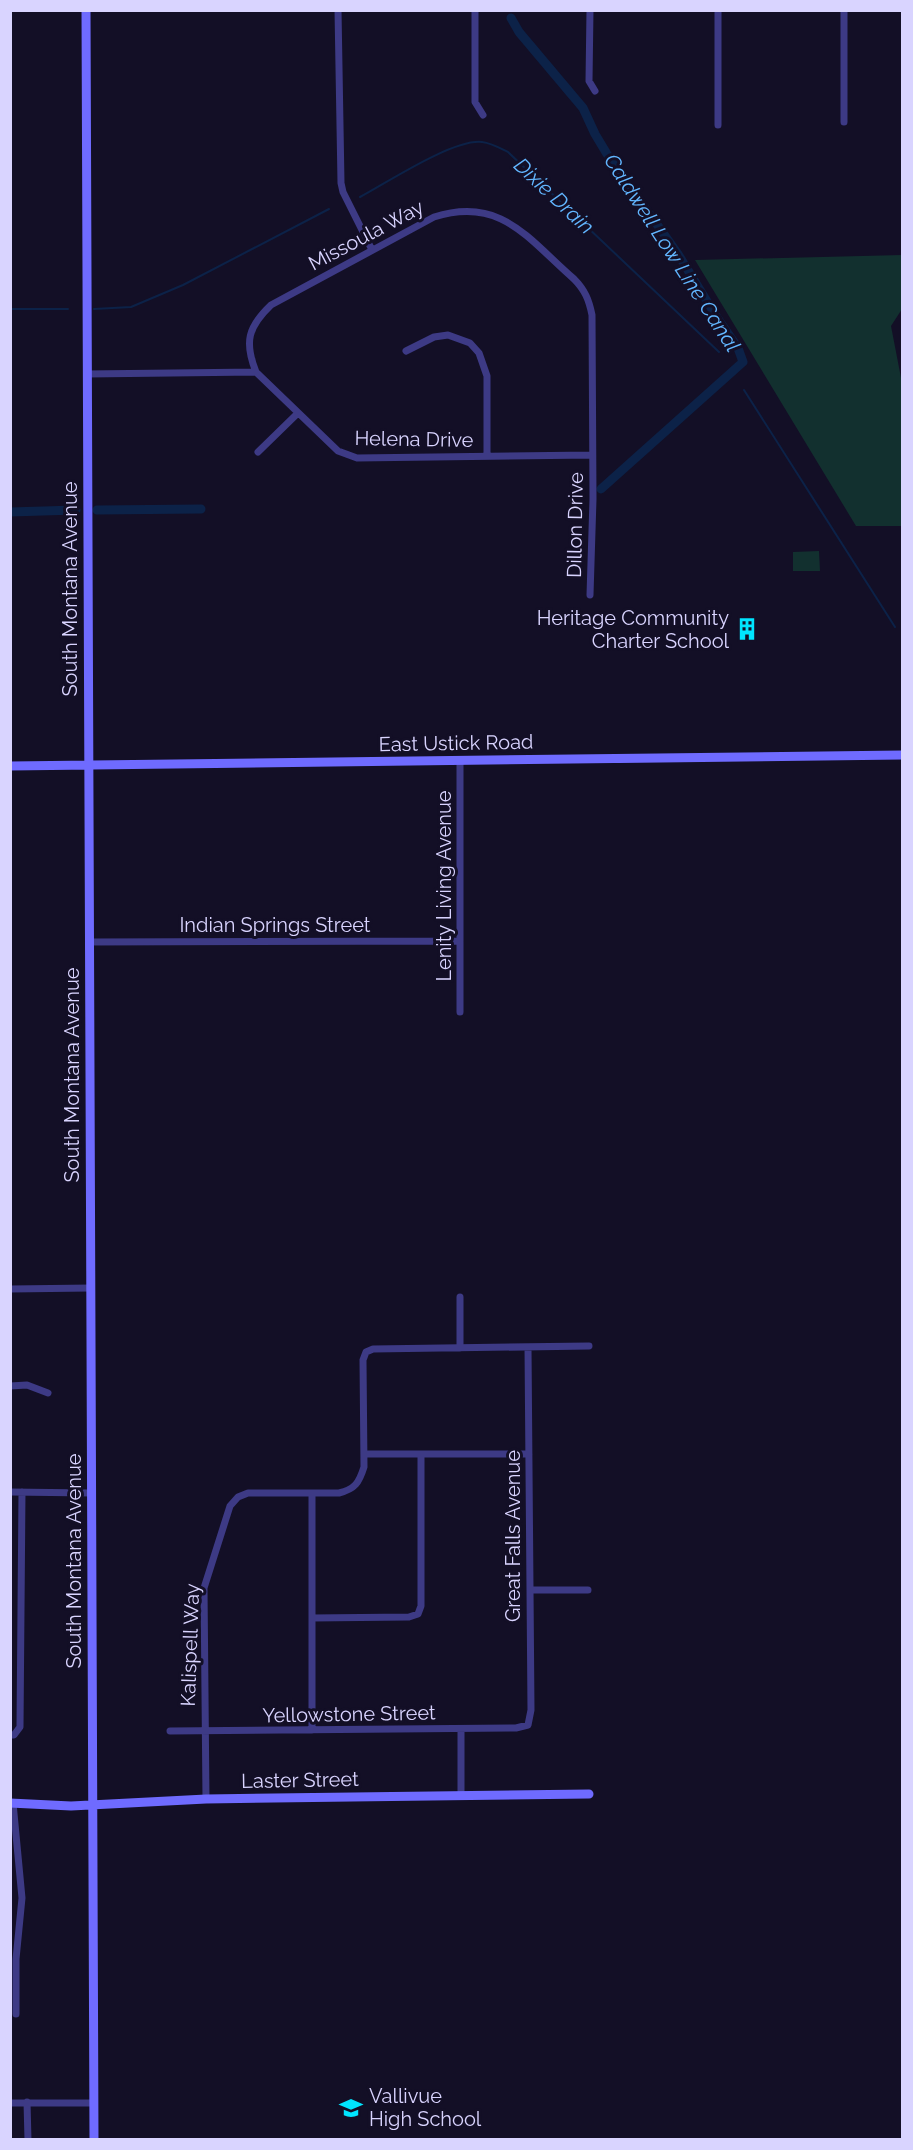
<svg xmlns="http://www.w3.org/2000/svg" width="913" height="2150" viewBox="0 0 913 2150" font-family="Raleway,sans-serif">
<style>
.green{fill:#12302f}
.lines{fill:none;stroke-linecap:round;stroke-linejoin:round}
.stream{stroke:#0c2248;stroke-width:2}
.canal{stroke:#0c2248;stroke-width:9}
.street{stroke:#3d3a85;stroke-width:7}
.secondary{stroke:#6f6bff;stroke-width:9}
.labels{text-anchor:middle;stroke-width:6;stroke-linejoin:round;paint-order:stroke}
.street-label{font-size:20px;fill:#d9d4ff;stroke:#130f26}
.poi-label{font-size:20px;fill:#d9d4ff;stroke:#130f26;text-anchor:end}
.water-label{font-size:21px;font-style:italic;fill:#62b6ff;stroke:#130f26}
</style>
<rect width="100%" height="100%" fill="#130f26"/>
<path class="green" d="M902 255V309L891 326 902 383V526H856L695 260Z
M819 551 820 571H793V552Z"/>
<g class="lines">
<path class="stream" d="M360 197C388 182 453 139 482 142 491 143 500 148 508 152L719 352
M10 309H68
M94 309 131 307 183 285 329 209
M744 390 895 627"/>
<path class="canal" d="M511 18 519 32 583 108 595 134 607 154 678 254 716 316 738 348 743 362 601 489
M97 510 201 509
M10 512 76 510"/>
<path class="street" d="M338 10 341 183 343 192 372 250
M475 10V102L483 115
M590 10 589 81 595 91
M844 122V10
M718 125V10
M406 351 434 337 448 335 470 343 479 353 487 376V456
M256 372C244 342 248 327 271 305L434 217C501 196 527 238 574 279 585 290 589 300 592 315L593 499 590 595
M87 374 256 372 338 451 357 458 592 455
M258 452 298 413
M460 761V1012
M89 942 460 941
M10 1289 91 1288
M460 1297V1348
M10 1386 27 1385 48 1393
M364 1454H529
M10 1492 91 1493
M312 1493V1730
M530 1590H588
M312 1618 409 1617 418 1614 421 1606V1454
M461 1729V1796
M170 1731 516 1728 528 1725 531 1710 528 1347
M10 1735H14L20 1727 22 1492
M206 1799 204 1588 230 1506 238 1497 248 1493H339C355 1489 359 1483 364 1467L363 1360 366 1352 373 1349 589 1346
M13 1803 22 1898 16 1959V2014
M27 2102 28 2140
M10 2103H94"/>
<path class="secondary" d="M86 10 94 2140
M10 766 902 755
M10 1803 71 1806 206 1799 589 1794"/>
</g>
<defs>
<g id="building-bare" transform="scale(1.8)"><path d="M-4-6H4V6H1V3H-1V6H-4ZM-2.5-4.3h1.7v1.8h-1.7ZM.8-4.3h1.7v1.8H.8ZM-2.5-1h1.7V.8h-1.7ZM.8-1h1.7V.8H.8Z" fill="#00e5ff" stroke="#130f26" stroke-width="2.5" paint-order="stroke"/></g>
<g id="school-bare" transform="scale(1.8)"><path d="M0-5L7-2L0 1L-7-2ZM-4 1L0 2.5L4 1V4Q0 6-4 4Z" fill="#00e5ff" stroke="#130f26" stroke-width="2.5" paint-order="stroke"/></g>
</defs>
<g fill-rule="evenodd">
<use href="#building-bare" x="747" y="629"/>
<use href="#school-bare" x="351" y="2108"/>
</g>
<g class="labels">
<g class="street-label">
<text transform="translate(366 235) rotate(-28)" y="7">Missoula Way</text>
<text transform="translate(414 439) rotate(1)" y="7">Helena Drive</text>
<text transform="translate(575 525) rotate(-89)" y="7">Dillon Drive</text>
<text transform="translate(70 589) rotate(-90)" y="7">South Montana Avenue</text>
<text transform="translate(456 743) rotate(-1)" y="7">East Ustick Road</text>
<text transform="translate(444 886) rotate(-90)" y="7">Lenity Living Avenue</text>
<text x="275" y="932">Indian Springs Street</text>
<text transform="translate(72 1075) rotate(-90)" y="7">South Montana Avenue</text>
<text transform="translate(513 1536) rotate(-90)" y="7">Great Falls Avenue</text>
<text transform="translate(74 1561) rotate(-90)" y="7">South Montana Avenue</text>
<text transform="translate(190 1645) rotate(-88)" y="7">Kalispell Way</text>
<text transform="translate(349 1714) rotate(-1)" y="7">Yellowstone Street</text>
<text transform="translate(300 1780) rotate(-1)" y="7">Laster Street</text>
</g>
<g class="poi-label">
<text x="729" y="625">Heritage Community<tspan x="729" dy="23">Charter School</tspan></text>
<text x="369" y="2103" text-anchor="start">Vallivue<tspan x="369" dy="23">High School</tspan></text>
</g>
<g class="water-label">
<text transform="translate(554 196) rotate(43)" y="7">Dixie Drain</text>
<text transform="translate(672 253) rotate(57)" y="7">Caldwell Low Line Canal</text>
</g>
</g>
<rect width="913" height="2150" fill="none" stroke="#d9d4ff" stroke-width="24"/>
</svg>
